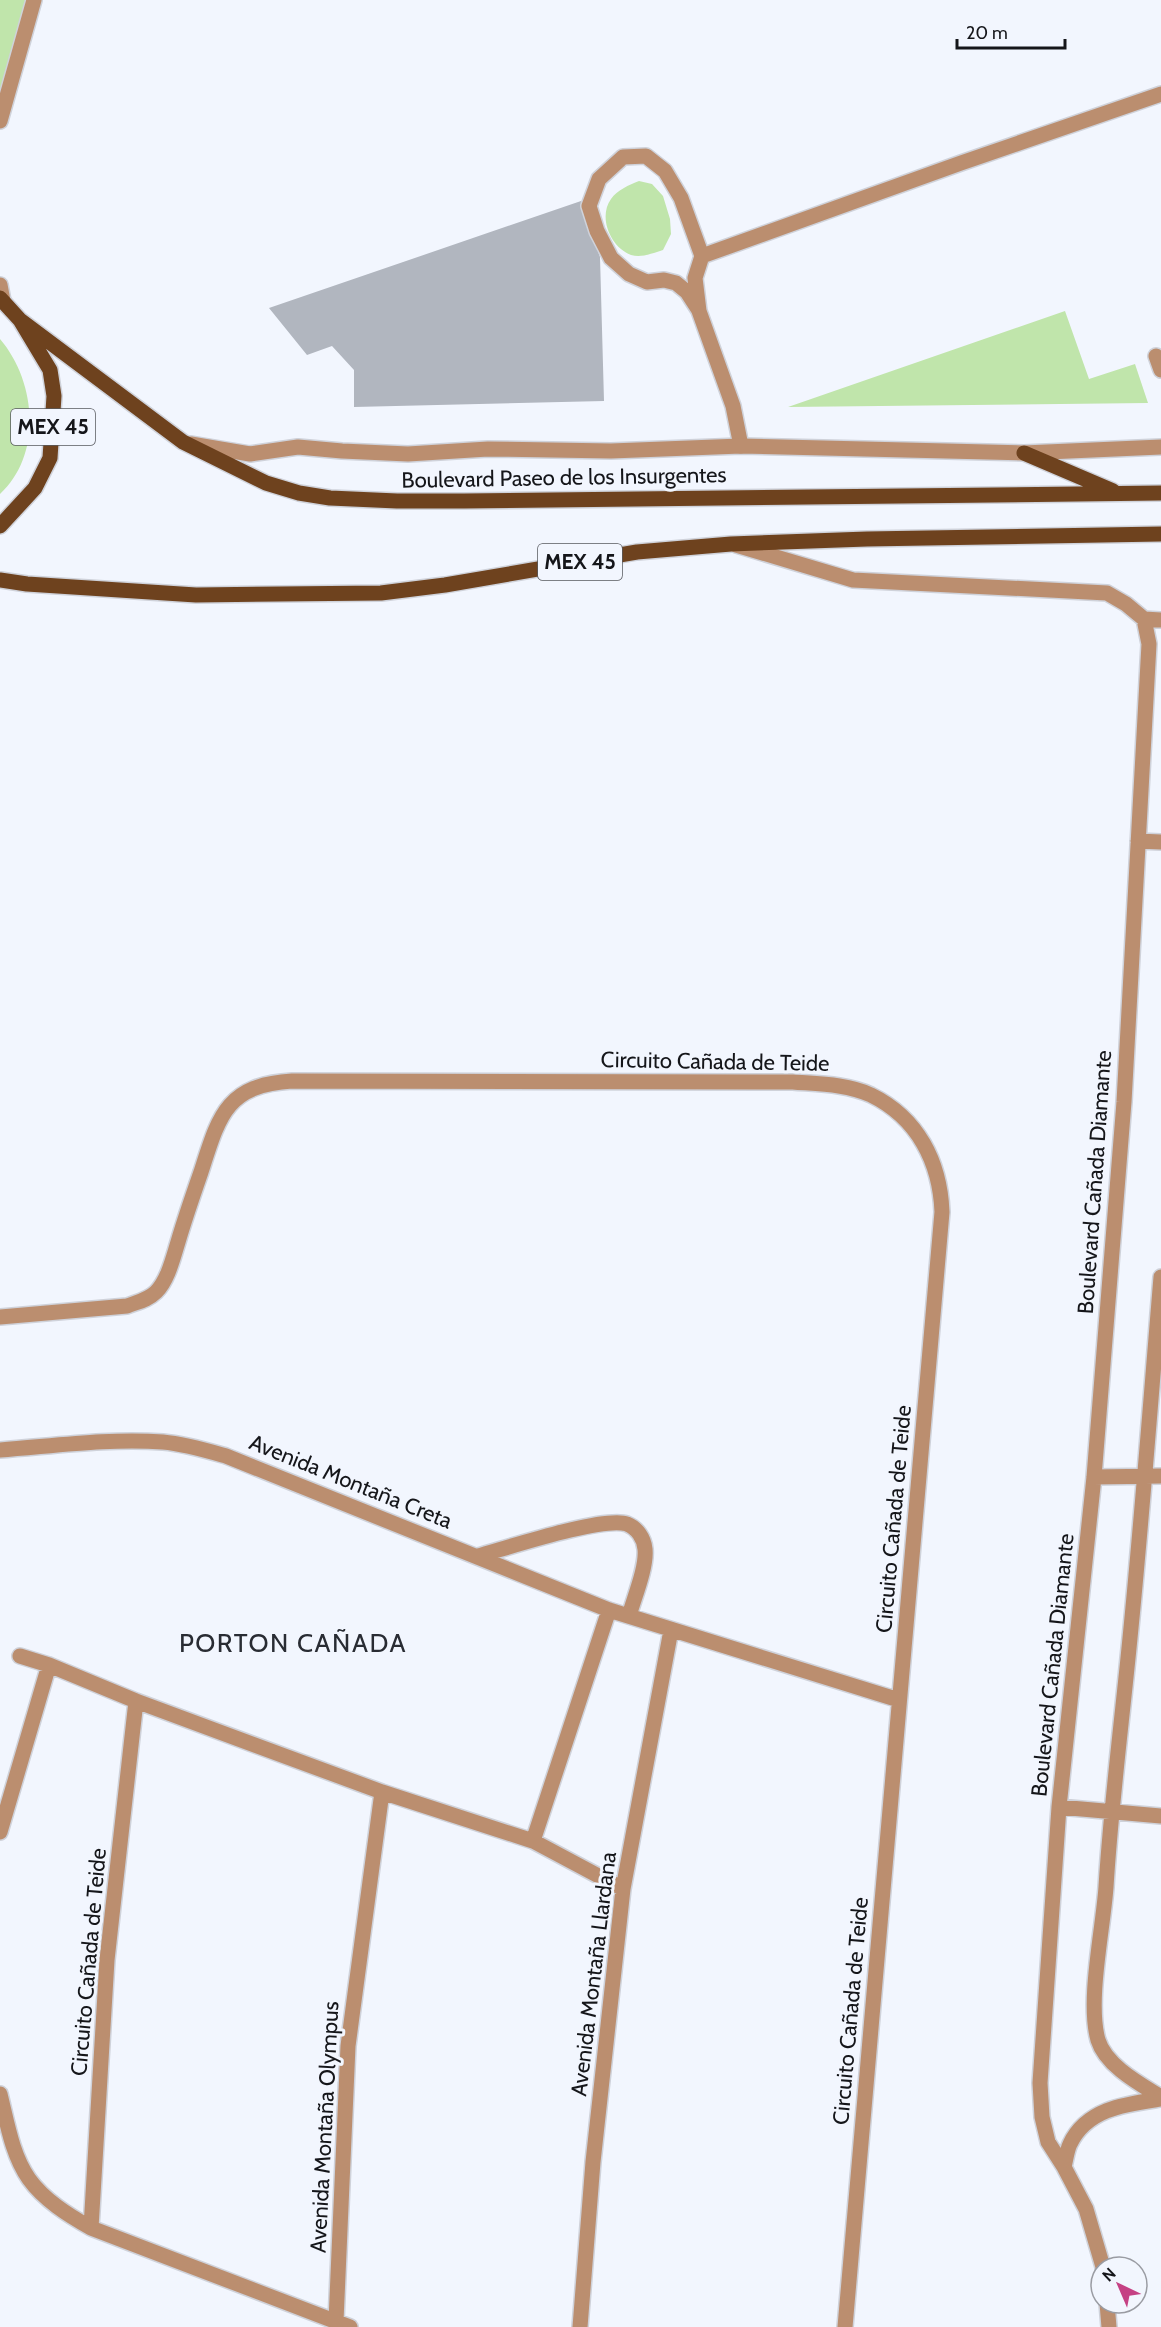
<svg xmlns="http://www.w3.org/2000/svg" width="1161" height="2327" viewBox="0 0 1161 2327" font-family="Cabin,sans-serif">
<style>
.green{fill:#c0e5ab}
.building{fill:#b1b6bf}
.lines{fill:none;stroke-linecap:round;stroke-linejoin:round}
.lane-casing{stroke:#cfd2da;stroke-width:18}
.street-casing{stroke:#cfd2da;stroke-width:18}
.primary-casing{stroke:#cfd2da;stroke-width:18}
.lane{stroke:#bb8e6f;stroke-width:15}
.street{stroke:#bb8e6f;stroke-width:15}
.primary{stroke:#6e421e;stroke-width:15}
.labels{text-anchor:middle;stroke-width:6;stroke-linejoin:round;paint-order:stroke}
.shield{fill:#f2f6fe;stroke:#57595e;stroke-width:1.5}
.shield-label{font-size:21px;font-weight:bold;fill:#15161a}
.street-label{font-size:22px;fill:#15161a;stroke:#f2f6fe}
.quarter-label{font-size:26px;letter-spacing:1.5px;fill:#292c33;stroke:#f2f6fe}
</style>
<rect width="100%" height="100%" fill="#f2f6fe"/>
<path class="green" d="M0 0H26L0 93Z
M639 181 652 184 663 196 670 219 671 234 663 250C653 253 642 258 631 255 610 247 598 217 611 199 617 190 629 185 639 181Z
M1065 311 1089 379 1135 364 1148 403 788 407Z
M0 339C36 381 43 454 0 494Z"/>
<path class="building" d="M581 201 600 257 604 401 354 407V370L332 346 307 355 269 308Z"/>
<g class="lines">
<g class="lane-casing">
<path id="lane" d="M0 121 34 0
M0 285 3 301
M698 309 687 292 676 283 664 280 647 282 629 274 611 258 597 231 589 206 599 179 623 157 646 156 665 171 681 198 702 256
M1156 356 1161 370
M741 446 733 406 699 311 695 278 702 256 961 163 1161 94"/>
</g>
<g class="street-casing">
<path id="street" d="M191 444 250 454 298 447 342 451 408 454 488 449 611 451 741 446 1024 453 1161 447
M736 545 853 580 1107 593 1126 604 1144 619 1149 644 1124 1102 1094 1477 1059 1807 1040 2083 1042 2117 1048 2142 1064 2167 1086 2209 1103 2267
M1144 619 1161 620
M1138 841 1161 842
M1161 1277C1151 1397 1142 1518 1130 1638 1122 1721 1111 1804 1106 1887 1103 1930 1087 2001 1098 2040 1106 2066 1140 2084 1161 2097
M0 1317 127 1306C137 1302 148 1300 156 1292 168 1280 173 1258 178 1242 185 1218 193 1195 201 1172 219 1116 226 1085 292 1081L793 1082C819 1084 847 1084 871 1095 918 1118 940 1162 942 1212L845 2327
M0 1450C54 1446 109 1438 163 1442 185 1444 205 1450 226 1456L609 1610 899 1700
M1094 1477 1161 1476
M478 1556C507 1548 603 1516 627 1524 637 1528 644 1538 645 1549 647 1567 634 1598 629 1616
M20 1656 49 1665 136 1701 382 1792 533 1841 623 1889
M1059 1807 1161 1816
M0 1832 49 1665
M533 1841 609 1610
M0 2094C7 2122 12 2155 29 2179 44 2200 68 2215 91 2228L350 2327
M1064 2167C1066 2159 1067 2150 1070 2144 1087 2108 1127 2104 1161 2099
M91 2228 107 1960 136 1701
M1107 2303 1109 2327
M336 2321 348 2046 382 1792
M580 2327 593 2162 623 1889 671 1630"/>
</g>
<g class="primary-casing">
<path id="primary" d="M0 298 20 320 50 370 54 396 50 458 35 488 0 526
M20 320 183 442 266 483 299 493 330 498 397 501H464L1161 493
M1024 453 1113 491
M0 580 27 584 196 595 381 593 445 585 637 552 731 544 867 539 1161 534"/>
</g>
<use href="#lane" class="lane"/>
<use href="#street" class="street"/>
<use href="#primary" class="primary"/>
</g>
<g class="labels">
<g class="shield">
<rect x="11" y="409" width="84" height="36" rx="4.5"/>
<rect x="538" y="544" width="84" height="36" rx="4.5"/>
</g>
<g class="shield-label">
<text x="53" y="434">MEX 45</text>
<text x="580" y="569">MEX 45</text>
</g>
<g class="street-label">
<text transform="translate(564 477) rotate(-1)" y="8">Boulevard Paseo de los Insurgentes</text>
<text transform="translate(715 1061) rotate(1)" y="8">Circuito Cañada de Teide</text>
<text transform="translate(1094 1182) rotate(-86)" y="8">Boulevard Cañada Diamante</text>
<text transform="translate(351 1481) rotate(22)" y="8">Avenida Montaña Creta</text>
<text transform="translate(893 1519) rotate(-85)" y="8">Circuito Cañada de Teide</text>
<text transform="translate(1052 1665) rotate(-84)" y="8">Boulevard Cañada Diamante</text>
<text transform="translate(88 1962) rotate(-85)" y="8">Circuito Cañada de Teide</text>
<text transform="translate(593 1974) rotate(-83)" y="8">Avenida Montaña Llardana</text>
<text transform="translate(850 2011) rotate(-85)" y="8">Circuito Cañada de Teide</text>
<text transform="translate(324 2127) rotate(-87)" y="8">Avenida Montaña Olympus</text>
</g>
<g class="quarter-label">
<text x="293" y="1652">PORTON CAÑADA</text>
</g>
</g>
<g transform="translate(1119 2285) rotate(316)"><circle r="28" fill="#f2f6fe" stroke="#9a9ca3" stroke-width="1.5"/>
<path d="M0-4.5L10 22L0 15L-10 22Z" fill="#c54184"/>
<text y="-9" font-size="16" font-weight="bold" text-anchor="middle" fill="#15161a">N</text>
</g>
<path d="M957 39v9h108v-9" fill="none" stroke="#15161a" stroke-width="3"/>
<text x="966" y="39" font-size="18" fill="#15161a" stroke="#f2f6fe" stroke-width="4.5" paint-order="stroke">20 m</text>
</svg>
